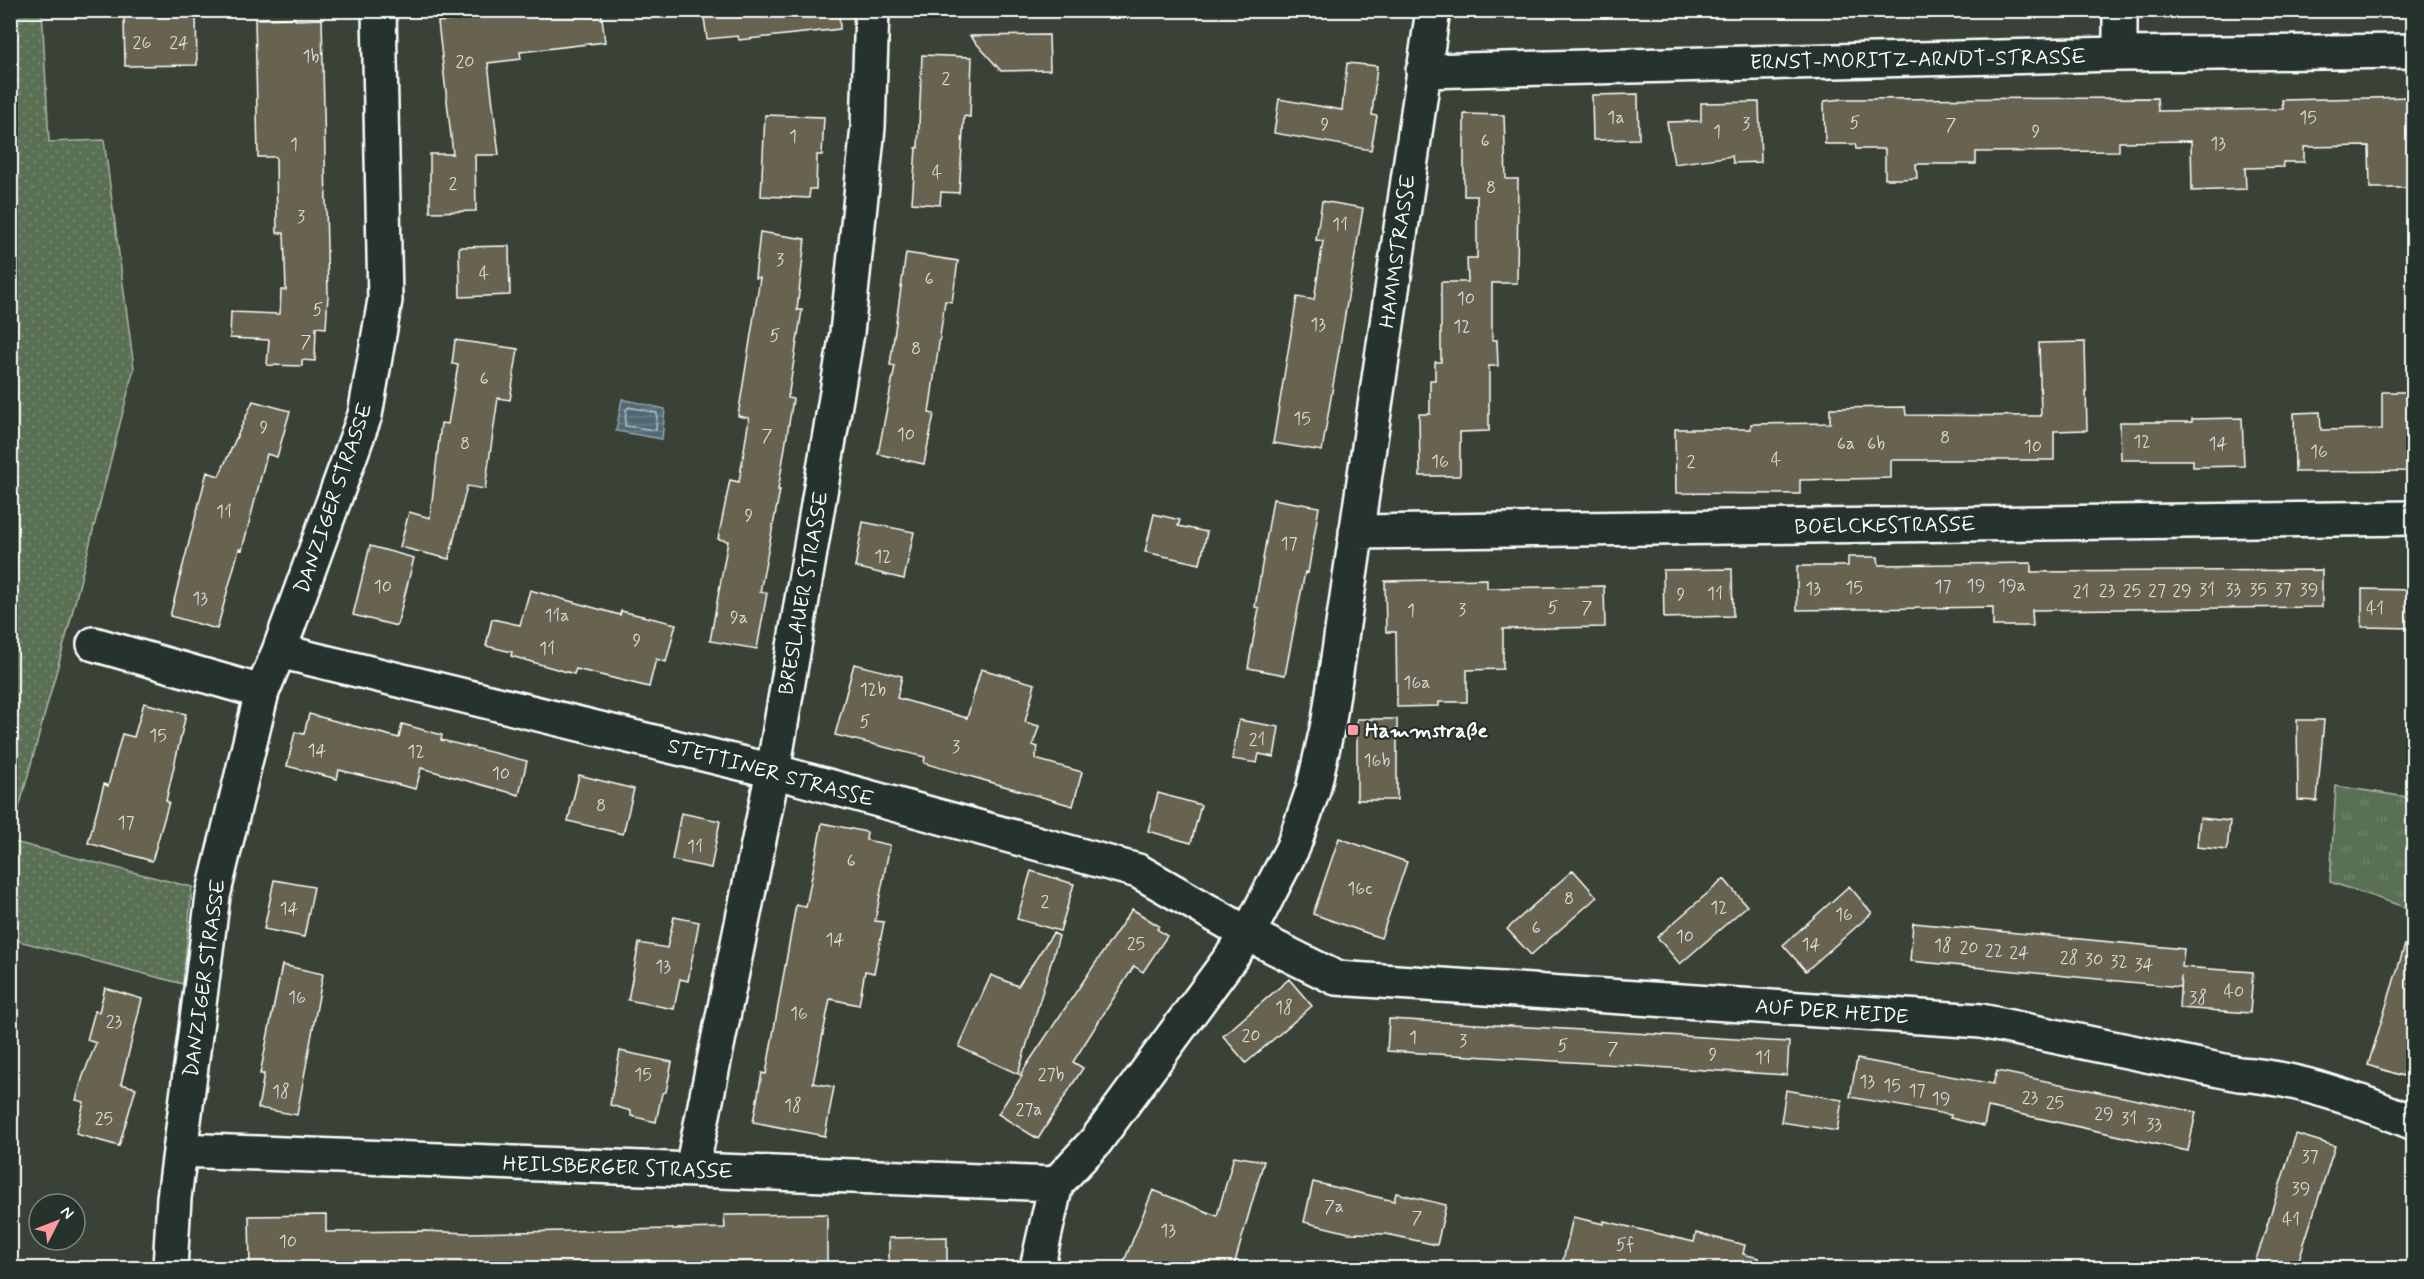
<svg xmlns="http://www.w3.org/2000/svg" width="2424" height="1279" viewBox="0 0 2424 1279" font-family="Mynerve,sans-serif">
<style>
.grass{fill:url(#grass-dots);stroke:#acb8aa;stroke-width:1.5}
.park{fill:url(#park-tufts);stroke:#acb8aa;stroke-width:1.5}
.water{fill:url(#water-rules);stroke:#95a4ab;stroke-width:1.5}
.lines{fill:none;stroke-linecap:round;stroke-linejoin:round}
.shore{stroke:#b9c3c7;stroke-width:1.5}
.building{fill:#686451;stroke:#fff;stroke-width:1.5}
.minor-casing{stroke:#fff;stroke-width:38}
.minor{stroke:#26332d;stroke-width:33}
.poi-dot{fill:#ff9aa2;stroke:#26332d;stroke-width:2}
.labels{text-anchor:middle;stroke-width:4.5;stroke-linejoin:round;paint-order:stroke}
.number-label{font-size:18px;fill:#d9d8d4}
.street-label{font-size:21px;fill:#fff;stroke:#26332d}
.poi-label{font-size:21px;font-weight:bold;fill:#fff;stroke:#26332d;text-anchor:start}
</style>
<defs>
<pattern id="grass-dots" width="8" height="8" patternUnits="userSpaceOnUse" patternTransform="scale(1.5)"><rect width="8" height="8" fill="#5a7054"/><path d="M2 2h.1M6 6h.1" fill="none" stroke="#73856e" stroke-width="1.8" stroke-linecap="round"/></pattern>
<pattern id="park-tufts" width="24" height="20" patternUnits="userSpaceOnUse" patternTransform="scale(1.5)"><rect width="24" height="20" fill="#5a7054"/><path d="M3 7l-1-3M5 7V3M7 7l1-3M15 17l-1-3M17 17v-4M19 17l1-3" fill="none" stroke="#73856e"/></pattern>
<pattern id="water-rules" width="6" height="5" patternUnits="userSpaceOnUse" patternTransform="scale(1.5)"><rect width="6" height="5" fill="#4f6873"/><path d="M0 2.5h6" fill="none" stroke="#697f88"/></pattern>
</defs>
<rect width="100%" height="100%" fill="#3a4238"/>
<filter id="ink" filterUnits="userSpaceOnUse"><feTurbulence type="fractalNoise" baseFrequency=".0167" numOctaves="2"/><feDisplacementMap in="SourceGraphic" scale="12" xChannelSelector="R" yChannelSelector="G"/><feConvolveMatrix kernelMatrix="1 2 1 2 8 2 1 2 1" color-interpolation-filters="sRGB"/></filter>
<g filter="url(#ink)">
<path class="grass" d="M42 10 49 142 104 140 134 368 70 622 11 837 10 11Z
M10 841 192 887 183 984 11 939Z"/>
<path class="park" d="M2336 786 2413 798V910L2330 882Z"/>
<path class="water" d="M622 399 665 409 662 439 616 431Z"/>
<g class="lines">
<path class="shore" d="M629 407 657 413 656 430 625 426 626 410Z"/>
</g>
<path class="building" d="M513 10H601L605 42 520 52 521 59 488 63 499 155H475L476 211 430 212V154H453L438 22 514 13Z
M703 10H839L840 29 739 40 738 36 707 39Z
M196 15 197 65 125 66 124 17Z
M295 18V20L322 19 328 295 326 328 316 327 315 361 302 360V366L267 365 269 340 230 338 231 312 280 314 281 290H286L284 233H277L276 157H258L255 19Z
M1049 35 1050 70 1001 71 970 36Z
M922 55 972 57 970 117 964 116 959 193 941 192 940 205 912 203 916 148H918Z
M1347 63 1377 66 1372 115 1377 116 1371 150 1274 133 1279 99 1342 110Z
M1638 94 1639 139 1593 140 1592 95Z
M2414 97V140H2409L2410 188H2370L2369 146 2304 147V162H2283L2284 167 2245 168 2246 189 2192 191 2191 141 2119 142V151L1976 152V164H1916L1917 178 1901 179H1885V149H1856L1855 144H1825L1824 101 1843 99 2157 98 2158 111 2283 109 2282 100Z
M1759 102 1761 162 1733 163 1732 156 1674 164 1667 122 1701 121V103Z
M1464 114 1504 115 1506 179H1518L1517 283H1492V340H1497L1498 366H1489V431L1460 432V476H1420L1419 414H1430V380H1435V362H1441V282H1468L1467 258H1477V196H1464Z
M765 115 824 117 822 155H817L816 189H810L809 198 761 196Z
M1322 201 1363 208 1322 451 1273 443 1297 297 1314 300 1323 241 1316 240Z
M760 232 805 239 797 310H802L788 398 793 399 778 490H780L760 592 767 593 757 649 710 641 728 541 718 539 730 480 739 482 749 418 738 416 760 278H755Z
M509 246 510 295 460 297 459 247Z
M906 253 958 261 952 302 945 301 929 413 934 414 924 464 878 454 895 366 890 365Z
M455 340 518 349 510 400 498 398 485 489 467 486 449 559 400 547 409 512 430 518 441 423 448 424 458 365 452 364Z
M2085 342 2087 430 2054 431V460H1891V478L1800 480V494L1676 493 1675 429H1751V424L1830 423V408L1905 407 1906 415 2041 416 2039 343Z
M2382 392H2414V471L2295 472 2294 413 2320 412 2321 430 2382 429Z
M253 401 290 411 277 457 267 454 242 550 239 549 217 629 170 616 207 472 219 476Z
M2242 418 2244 466 2193 467V460H2121L2120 422H2192V419Z
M1273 499 1319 507 1308 573 1305 572 1285 675 1248 668 1259 608 1255 607Z
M1154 514 1180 520 1178 526 1207 532 1200 564 1145 552Z
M863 522 914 532 904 579 855 567Z
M370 546 414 558 397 626 353 615Z
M1848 557H1878L1879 565 2031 563V572L2322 570V607L2032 610 2033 626H1993V607L1797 610V566H1848Z
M1732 569 1733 616 1664 618 1663 570Z
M1487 579V588L1604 586 1605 627 1503 629V669L1467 670V702H1439V706L1397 707 1396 632H1386L1385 581Z
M2362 589 2414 590V628L2362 627Z
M530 590 620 615 621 611 676 624 666 662 656 659 649 687 576 669 574 674 511 656 512 652 486 646 492 619 520 625Z
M854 664 902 676 897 698 967 718 981 669 1035 684 1025 722 1039 726 1033 745 1038 747 1035 759 1082 772 1073 806 924 763 925 757 835 735Z
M144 703 186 714 166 801 169 802 152 861 88 843 104 784 108 786 122 734 134 737Z
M309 714 399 738 402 724 442 735 441 740 527 761 519 795 421 768 416 789 339 770 337 779 287 766 295 732 304 734Z
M1357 719H1397V800H1357Z
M1239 720 1279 727 1274 757 1259 754 1257 763 1232 759Z
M2297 720H2324L2317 801 2298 800Z
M579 775 634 789 623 834 568 821Z
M1158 793 1201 805 1191 843 1148 831Z
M681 813 720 821 711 868 672 860Z
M2200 818 2230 821 2227 850 2197 847Z
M822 823 867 832 866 840 890 845 875 921 884 922 874 973 865 971 859 1005 830 999 813 1083 834 1087 825 1136 753 1122 762 1073 766 1074 796 905 806 907Z
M1339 838 1407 862 1381 938 1313 914Z
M1573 870 1597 897 1531 955 1507 929Z
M1031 871 1074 884 1060 931 1017 919Z
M1724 879 1747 906 1680 964 1657 937Z
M274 880 314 887 304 937 264 929Z
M1849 886 1872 913 1806 971 1783 945Z
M1132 909 1159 926 1157 929 1167 936 1143 972 1134 966 1073 1062 1083 1068 1038 1139 998 1114 1022 1076 1020 1075Z
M674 917 699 922 688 981 680 979 674 1009 628 1000 639 943 667 948Z
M1913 923 2184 949 2182 967 2253 972 2250 1013 2179 1008 2181 976 2180 987 1910 961Z
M1053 933 1059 936 1018 1074 959 1047 991 975 1018 986Z
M2407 938 2414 939V1041L2403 1076 2368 1065Z
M282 965 323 974 297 1115 258 1108 264 1074H260Z
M1289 979 1312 1006 1246 1063 1223 1036Z
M105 988 142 999 121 1084 136 1088 119 1146 76 1134 84 1102 76 1100 83 1076 96 1043 87 1040 95 1011 99 1012Z
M1389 1019 1789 1042 1787 1075 1387 1051Z
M620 1051 672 1062 666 1092 662 1093 656 1122 631 1116V1111L610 1105Z
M1857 1059 1993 1084 1997 1071 2196 1112 2188 1151 1988 1107 1984 1126 1950 1118 1951 1115 1850 1097Z
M1786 1090 1842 1100 1837 1131 1781 1122Z
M2296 1134 2335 1146 2296 1269H2283L2256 1260Z
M1234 1156 1264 1161 1233 1269H1121L1153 1190 1217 1216Z
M1313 1182 1394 1201 1396 1193 1446 1205 1437 1245 1386 1234 1349 1233 1304 1222Z
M827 1214V1269H650V1260L596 1262 597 1269H357V1266L250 1267 249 1216 326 1215V1232L425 1231 467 1233 725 1228 724 1215Z
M1573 1217 1604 1224V1221L1694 1242 1696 1233 1745 1245 1743 1254 1759 1258 1758 1269H1627L1593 1260 1591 1269H1561Z
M947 1237V1269H889V1238Z"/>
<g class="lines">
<g class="minor-casing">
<path id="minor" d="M2120 54V10
M1423 71 2120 54 2414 51
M1356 532 2414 518
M94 644 262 692
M279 651 773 771 1138 871 1248 934 1336 978 1981 1021 2239 1074C2295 1077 2362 1101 2414 1123
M180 1150 1056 1184
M692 1169 773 771 847 333 868 127 872 10
M170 1268 174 1198 213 896 262 692 279 651 365 415 385 300 379 10
M1037 1268 1056 1184 1096 1141 1248 934 1293 847 1313 790 1329 720 1433 10"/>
</g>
<use href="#minor" class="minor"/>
</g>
</g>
<rect class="poi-dot" x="1347" y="724" width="12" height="12" rx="3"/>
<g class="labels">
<g class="number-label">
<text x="142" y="48">26</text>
<text x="179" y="48">24</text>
<text x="311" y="62">1b</text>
<text x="465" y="67">20</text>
<text x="946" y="84">2</text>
<text x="1616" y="123">1a</text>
<text x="2308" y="123">15</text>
<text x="1855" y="128">5</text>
<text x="1746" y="129">3</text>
<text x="1325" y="130">9</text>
<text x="1951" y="130">7</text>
<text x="1717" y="137">1</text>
<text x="2036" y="137">9</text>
<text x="793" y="142">1</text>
<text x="1485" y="146">6</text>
<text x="2218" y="149">13</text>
<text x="294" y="150">1</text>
<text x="937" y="178">4</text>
<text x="453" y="189">2</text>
<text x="1491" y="193">8</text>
<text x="301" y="222">3</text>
<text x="1340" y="230">11</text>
<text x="780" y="265">3</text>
<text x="484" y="279">4</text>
<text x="929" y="284">6</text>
<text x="1466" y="304">10</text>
<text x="318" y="315">5</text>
<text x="1318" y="330">13</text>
<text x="1462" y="332">12</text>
<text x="775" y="341">5</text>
<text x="306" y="347">7</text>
<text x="916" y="354">8</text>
<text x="484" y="384">6</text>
<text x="1302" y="424">15</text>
<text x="264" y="433">9</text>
<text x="906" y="440">10</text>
<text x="767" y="441">7</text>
<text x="1945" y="443">8</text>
<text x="2142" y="447">12</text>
<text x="465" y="449">8</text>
<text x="1846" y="449">6a</text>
<text x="1876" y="449">6b</text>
<text x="2218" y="449">14</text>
<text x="2033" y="452">10</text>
<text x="2319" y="457">16</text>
<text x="1776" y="465">4</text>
<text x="1440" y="467">16</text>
<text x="1691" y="467">2</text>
<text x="224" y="517">11</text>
<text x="749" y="521">9</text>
<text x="1289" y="549">17</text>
<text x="883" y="562">12</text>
<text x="1976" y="591">19</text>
<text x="2012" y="591">19a</text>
<text x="383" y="592">10</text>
<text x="1943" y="592">17</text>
<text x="1854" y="593">15</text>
<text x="1813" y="594">13</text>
<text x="2207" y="595">31</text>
<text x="2233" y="595">33</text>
<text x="2258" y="595">35</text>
<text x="2283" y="595">37</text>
<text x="2309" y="595">39</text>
<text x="2107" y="596">23</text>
<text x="2132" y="596">25</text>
<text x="2157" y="596">27</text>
<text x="2182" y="596">29</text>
<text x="2081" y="597">21</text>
<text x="1715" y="599">11</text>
<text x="1681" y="600">9</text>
<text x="200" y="604">13</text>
<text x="1553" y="613">5</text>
<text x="1587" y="613">7</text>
<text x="2375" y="614">41</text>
<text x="1462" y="615">3</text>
<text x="1411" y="616">1</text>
<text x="557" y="621">11a</text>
<text x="739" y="623">9a</text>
<text x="637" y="646">9</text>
<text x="547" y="654">11</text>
<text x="1417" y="688">16a</text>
<text x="873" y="695">12b</text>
<text x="865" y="727">5</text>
<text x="158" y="741">15</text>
<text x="1257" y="745">21</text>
<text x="956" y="752">3</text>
<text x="317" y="756">14</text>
<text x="416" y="757">12</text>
<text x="1377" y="766">16b</text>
<text x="501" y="779">10</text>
<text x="601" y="811">8</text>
<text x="126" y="828">17</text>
<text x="695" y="852">11</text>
<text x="851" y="866">6</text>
<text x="1360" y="894">16c</text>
<text x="1569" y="904">8</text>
<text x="1045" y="907">2</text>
<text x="1719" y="913">12</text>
<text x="289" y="914">14</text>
<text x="1844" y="920">16</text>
<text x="1536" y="933">6</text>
<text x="1685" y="942">10</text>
<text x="835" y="945">14</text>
<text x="1136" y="949">25</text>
<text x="1811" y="950">14</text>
<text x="1943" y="951">18</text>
<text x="1969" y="953">20</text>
<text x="1994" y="956">22</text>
<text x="2019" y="958">24</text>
<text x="2069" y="963">28</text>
<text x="2094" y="965">30</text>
<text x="2119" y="967">32</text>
<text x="2144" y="970">34</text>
<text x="663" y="972">13</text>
<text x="2234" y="997">40</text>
<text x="297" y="1003">16</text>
<text x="2198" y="1003">38</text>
<text x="1284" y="1013">18</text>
<text x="799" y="1019">16</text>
<text x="114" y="1027">23</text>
<text x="1251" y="1041">20</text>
<text x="1413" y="1043">1</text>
<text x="1463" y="1046">3</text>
<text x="1563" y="1051">5</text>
<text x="1613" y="1054">7</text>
<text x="1713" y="1060">9</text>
<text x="1763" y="1063">11</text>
<text x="643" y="1080">15</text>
<text x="1051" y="1080">27b</text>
<text x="1867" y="1087">13</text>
<text x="1892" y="1091">15</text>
<text x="1917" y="1096">17</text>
<text x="281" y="1097">18</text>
<text x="2030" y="1103">23</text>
<text x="1941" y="1104">19</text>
<text x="2055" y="1108">25</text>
<text x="793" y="1111">18</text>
<text x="1029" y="1115">27a</text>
<text x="2104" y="1119">29</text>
<text x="104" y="1124">25</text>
<text x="2129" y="1124">31</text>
<text x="2154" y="1130">33</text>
<text x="2310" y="1162">37</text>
<text x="2301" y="1194">39</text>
<text x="1334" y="1212">7a</text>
<text x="1417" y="1223">7</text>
<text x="2291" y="1225">41</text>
<text x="1168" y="1236">13</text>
<text x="288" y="1247">10</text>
<text x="1625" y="1250">5f</text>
</g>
<g class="street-label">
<text transform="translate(1918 59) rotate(-1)" y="7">ERNST-MORITZ-ARNDT-STRASSE</text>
<text transform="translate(1397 251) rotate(-82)" y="7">HAMMSTRASSE</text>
<text transform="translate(333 498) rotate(-71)" y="7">DANZIGER STRASSE</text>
<text transform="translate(1885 525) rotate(-1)" y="7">BOELCKESTRASSE</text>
<text transform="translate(803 593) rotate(-80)" y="7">BRESLAUER STRASSE</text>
<text transform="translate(771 772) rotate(15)" y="7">STETTINER STRASSE</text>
<text transform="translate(204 978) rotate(-82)" y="7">DANZIGER STRASSE</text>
<text transform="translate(1832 1011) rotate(4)" y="7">AUF DER HEIDE</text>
<text transform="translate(618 1167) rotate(2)" y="7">HEILSBERGER STRASSE</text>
</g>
<g class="poi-label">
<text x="1365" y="737">Hammstraße</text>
</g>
</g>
<rect width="2424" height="1279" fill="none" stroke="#26332d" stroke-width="36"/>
<rect x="18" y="18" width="2388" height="1243" fill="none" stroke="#fff" stroke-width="2" filter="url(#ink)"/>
<g transform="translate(57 1222) rotate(48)"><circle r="28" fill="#26332d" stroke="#7d8581" stroke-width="1.5"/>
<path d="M0-4.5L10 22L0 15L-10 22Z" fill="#ff9aa2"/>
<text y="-9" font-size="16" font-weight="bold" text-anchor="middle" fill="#ffffff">N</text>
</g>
</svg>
